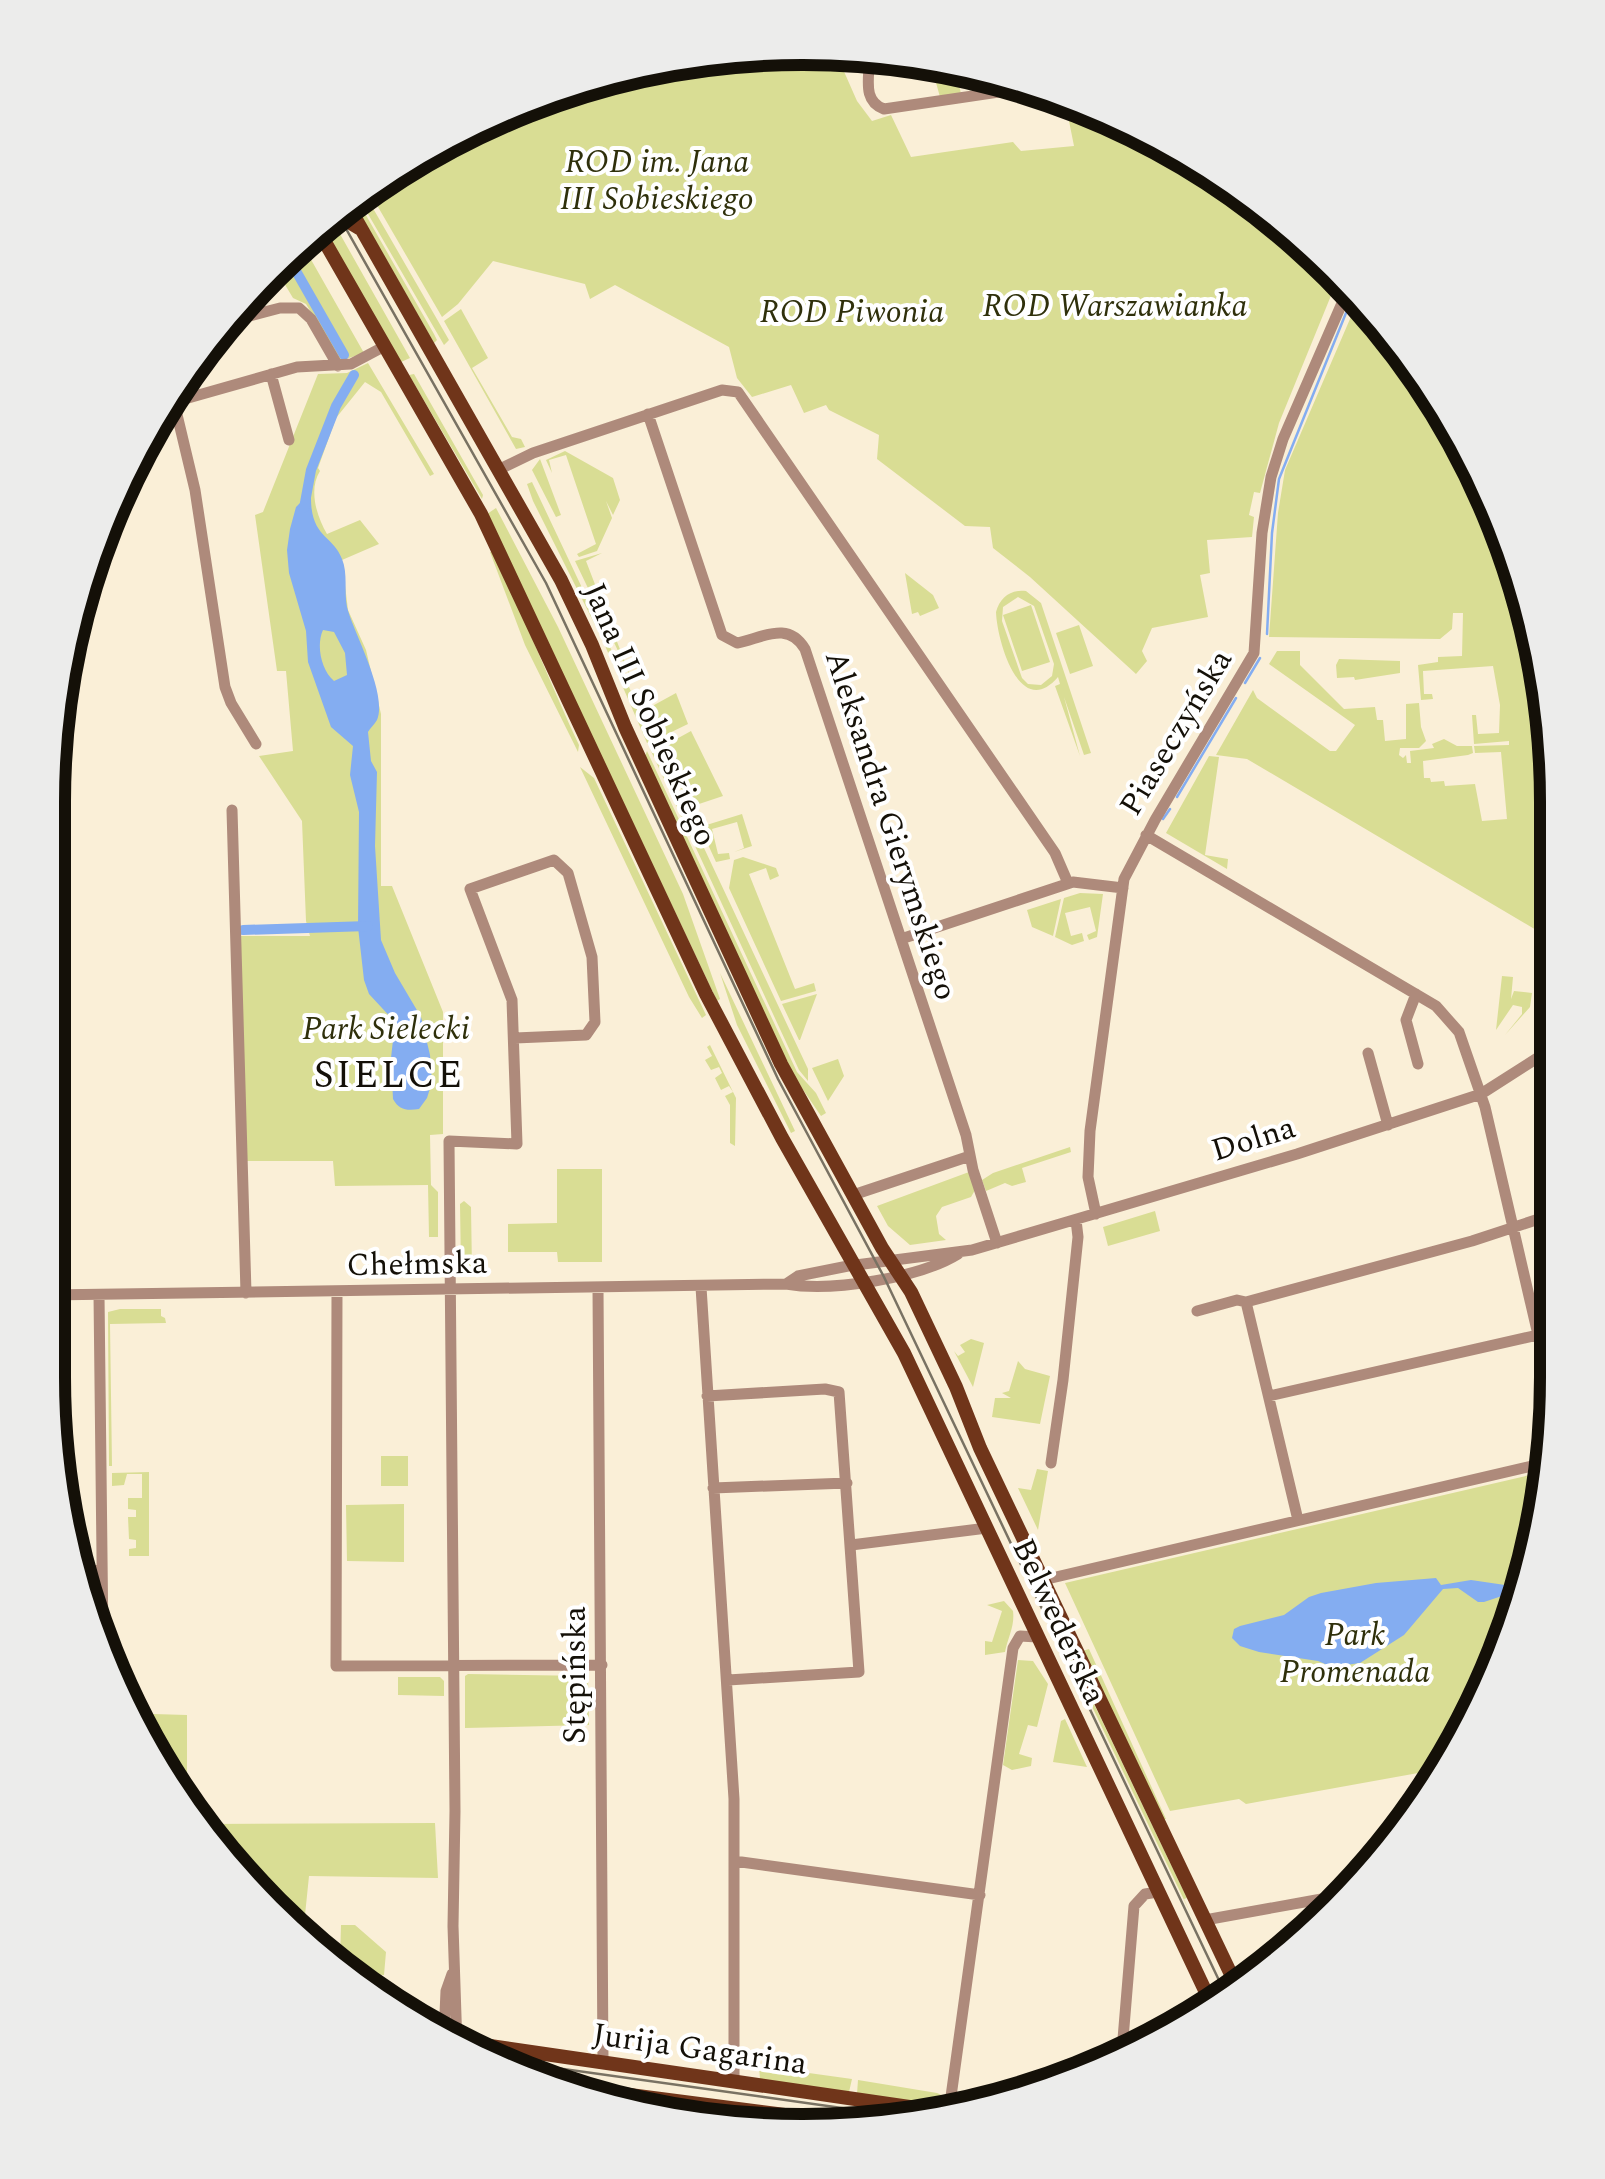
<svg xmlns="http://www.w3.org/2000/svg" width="1605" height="2179" viewBox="0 0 1605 2179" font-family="Spectral,serif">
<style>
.green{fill:#d9dd94;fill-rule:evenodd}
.water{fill:#84adf1;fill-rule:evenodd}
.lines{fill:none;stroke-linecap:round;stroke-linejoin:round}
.stream{stroke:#84adf1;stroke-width:2.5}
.canal{stroke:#84adf1;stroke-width:10}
.minor{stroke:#ae8a7b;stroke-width:11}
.major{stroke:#70351a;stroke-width:14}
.tram{stroke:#797263;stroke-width:2.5}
.labels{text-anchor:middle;stroke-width:8;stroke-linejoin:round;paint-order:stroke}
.park-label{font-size:32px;font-style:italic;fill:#2f300b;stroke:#fff}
.street-label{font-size:32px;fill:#141008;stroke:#fff}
.quarter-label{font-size:38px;letter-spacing:2.5px;fill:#141008;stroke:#fff}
.rim{fill:none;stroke:#141008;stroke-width:12}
</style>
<rect width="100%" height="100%" fill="#faefd7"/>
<path class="green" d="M754 49 862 53 864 61 842 67 857 101 872 121 891 115 911 157 1013 142 1021 151 1074 146 1064 96 1149 135 1150 139C1174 138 1279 216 1301 236 1315 248 1327 263 1339 276L1279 423 1260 493 1254 492 1249 515 1254 517 1252 537 1207 540 1210 573 1200 575 1208 617 1152 628 1142 651 1147 661 1136 674 1030 577 993 548 990 527 965 526 877 459 879 435 829 410 826 405 804 413 791 385 752 397 737 378 729 347 615 285 590 299 585 284 493 261 458 304 442 317 367 188 469 125 608 73Z
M930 61 975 71 957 75 961 94 940 97Z
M363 191 449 340 444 345 357 195Z
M355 196 434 334 437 340 434 343 351 198Z
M327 221 340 234 410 358 401 362 322 226Z
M305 249 364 353 340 361 306 304 293 298 278 273 298 251Z
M1359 298 1402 343 1500 514 1551 703 1553 940 1247 759 1216 755 1253 690 1257 698 1330 751H1336L1355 725 1269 664 1277 651H1300V665L1344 709 1375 707 1377 720H1383L1385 741 1406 739V704L1419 703 1421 727 1426 741 1419 748H1400L1399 755 1403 758 1406 755 1407 763H1411L1410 751 1434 748 1432 744 1444 739 1457 746H1472L1473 753 1468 755 1423 761 1424 778H1430L1431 782 1444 781 1445 786 1475 784 1482 821 1507 819 1501 752 1475 753 1474 746 1509 745V741L1474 744 1472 715H1476L1478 734 1499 733 1500 705 1493 666 1423 671 1424 694H1432L1433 699 1421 700 1418 665 1438 662V657L1462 656 1463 613H1453L1452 629 1440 639 1269 637 1278 513 1285 470Z
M461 309 488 358 472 368 512 437 521 439 525 447 516 449 444 321Z
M368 363 434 474 430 476 381 392 365 382 336 418 318 468 320 471C308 490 317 517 327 534L360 520 379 544 342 560 348 610 366 650 381 714V886H392L443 1012V1134L430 1135 431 1185 438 1192V1237H429L428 1185 335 1186 333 1161H245L236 936H310L306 921 302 821 259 756 293 751 286 671H277L255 515 263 512 318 374 347 373Z
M414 374 483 495 482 499 409 375Z
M565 451 613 478 620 500 613 515 606 501 612 518 597 551 579 557 577 554 596 544 566 455 549 460 552 473 546 460Z
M540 459 561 515 556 517 532 470Z
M532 482 654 740 647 743 603 641 533 501 527 484Z
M496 508 558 627 683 894 720 999 717 1001 487 514Z
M490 552H494C524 616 549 681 579 745L578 752 525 645Z
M602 553 586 561 631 678 575 561Z
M905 573 933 595 939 608 920 616 918 612 912 614Z
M1026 591 1041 603 1091 753 1084 755 1064 697 1080 756 1055 686 1060 684 1058 677C1020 721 997 641 996 612 1000 597 1011 589 1026 591ZM1018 597 1034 606 1054 664 1052 676 1041 685 1028 684 1022 678 1002 621 1003 607Z
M1031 605 1050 662 1022 671 1003 615Z
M1079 625 1093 666 1070 674 1056 633Z
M1339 659 1400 661V673L1355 680 1354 677 1337 678 1336 665Z
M676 693 688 724 659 738 645 710Z
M691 731 723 796 690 807 662 747Z
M656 746 808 1069V1081L799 1070 650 749Z
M647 751 797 1072 816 1093 826 1113 821 1116 793 1075 645 756Z
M1209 756 1219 757 1205 855 1228 859 1227 869 1166 833Z
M580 767 594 778 706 1015 702 1018 689 997Z
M742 814 752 846 734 852 744 848 737 822 712 829 718 854 729 853 730 859 716 862 700 827Z
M743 857 776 868 779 876 770 880 766 868 749 874 795 989 814 983 816 991 781 1001 729 888 734 860Z
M1080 893 1103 894 1097 937 1089 940 1087 935 1096 931 1090 907 1065 913 1071 936 1082 933 1084 941 1072 945 1055 937 1064 898Z
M1061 899 1053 936 1032 927 1027 910Z
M720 973 795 1131 791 1133 737 1025Z
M1502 976 1513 977 1511 999 1514 991 1532 993 1530 1007 1505 1035 1522 1014V1007L1513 1005 1496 1030Z
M817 994 800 1040H799L782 1004Z
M710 1045 736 1098 735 1146 730 1143V1105L725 1096 733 1092 729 1086 721 1090 715 1078 722 1073 719 1067 711 1070 705 1060 712 1056 707 1047Z
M838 1059 844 1076 828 1101 812 1068Z
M1070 1147 1071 1152 1022 1168 1026 1182 1012 1186 1005 1183 986 1191 982 1180 993 1173Z
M557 1169H602V1262H558L557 1252H508V1224L557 1223Z
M969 1172 975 1190 971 1197 942 1207 936 1216 939 1234 946 1240 910 1245 888 1226 877 1206Z
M464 1201 471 1207 472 1270 461 1268 460 1204Z
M1155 1211 1160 1231 1108 1246 1103 1227Z
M120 1309H161V1316L165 1318 166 1323 110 1324 112 1466H109L108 1312Z
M971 1339 984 1343 973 1387 954 1351 958 1356 965 1352 960 1345Z
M1018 1361 1025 1369 1050 1376 1040 1424 992 1417 995 1398H1011L1002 1393 1009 1391Z
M381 1456H408V1486H381Z
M1037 1469 1048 1471 1038 1530 1018 1488 1031 1490Z
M1547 1471 1518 1619 1457 1753 1446 1768 1246 1804 1239 1799 1170 1811 1065 1583Z
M149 1472V1556H129V1549L136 1548V1540L129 1539 128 1517H136V1510L128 1509V1498H142V1474H127L124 1485 112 1486V1473Z
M404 1504V1562L347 1561 346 1505Z
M1004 1601 1013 1611C1015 1626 1008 1637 1005 1652L985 1655V1641L992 1642 1002 1611 987 1605Z
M1089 1649 1166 1819H1163L1082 1651Z
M1071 1656 1187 1898 1184 1899 1194 1921 1069 1658Z
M1018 1660 1033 1661 1048 1684 1037 1727 1028 1725 1019 1754 1032 1758 1031 1766 1012 1770 1003 1765Z
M468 1674 588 1676 589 1725 465 1728V1676Z
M398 1677H440L444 1681V1696L398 1695Z
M153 1714 187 1715V1775H164L152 1759Z
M1065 1719 1087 1767 1053 1762 1061 1721Z
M435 1823 438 1878 309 1876 305 1915 290 1914V1904L263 1903 203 1824Z
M341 1925H355L386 1952 384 1975 358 1974 340 1961Z
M759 2066 852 2079 849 2092 760 2079Z
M858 2080 937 2093 946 2097 934 2105 857 2094Z"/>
<path class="water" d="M306 497 311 498C311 538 333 535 342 559 348 573 344 592 347 607 353 632 388 693 377 720 374 725 370 728 368 732L371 761 377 772 375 846 381 940 395 973 421 1017 430 1055 432 1082 427 1098 419 1109C407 1111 399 1110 393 1099L391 1058 395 1022 369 994 364 980 358 927 359 812 350 775 353 746 331 727 308 662 306 631 289 573 287 550 290 529 296 507ZM323 630 334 632 345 653 347 675 334 681C321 670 316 645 323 630Z
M1529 1560 1523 1589 1484 1602H1478L1458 1588 1443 1589 1404 1635 1360 1663 1332 1667 1318 1661 1259 1652 1240 1646 1232 1638 1234 1629 1240 1626 1284 1615 1309 1597 1321 1593 1376 1583 1436 1578 1441 1585 1471 1580 1505 1585 1514 1579Z"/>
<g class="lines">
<path class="stream" d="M1267 634 1272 533 1279 479 1348 308
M1245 683 1260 658
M1177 797 1236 698
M1163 819 1170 809"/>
<path class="canal" d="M292 264 344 355
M304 508 311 470 336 406 354 375
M243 930 368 926"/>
<path class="minor" d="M894 54 878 56 869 67C868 84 865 102 884 109L1040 86
M234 320 280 308H299L311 319 338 366
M271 374 289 440
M648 414 722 635 737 643C762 638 788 620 805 649L966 1135 973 1170 997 1243
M500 469 533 453 722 390 738 392 1055 853 1068 883
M256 744 231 703 225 687 195 490 174 402 297 367 351 364 385 346
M232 810 246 1293
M1146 835 1436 1006 1459 1032 1485 1107 1556 1412
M901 939 1073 882 1123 888
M1416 994 1406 1020 1418 1064
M1368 1053 1388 1125
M853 1195 970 1156
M1096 1214 1088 1177 1090 1131 1124 879 1155 820 1254 653 1262 533 1271 477 1283 439 1349 287
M786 1284 798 1276 848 1266 972 1250 1297 1154 1481 1094 1553 1048
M701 1287 734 1799V2080
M598 1288 603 2062
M337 1292 336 1666 602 1665
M48 1295 786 1284C832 1292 919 1278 958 1254
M99 1295 103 1643
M1246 1302 1298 1520
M1197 1311 1237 1300 1246 1302 1472 1241 1554 1214
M707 1396 825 1389 839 1392 859 1672 728 1680
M1269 1396 1538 1335
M1051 1463 1063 1380 1078 1237 1076 1220
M713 1488 847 1483
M851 1545 987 1528
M73 1572 102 1570
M1043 1580 1549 1462
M734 1861 980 1895
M1205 1920 1349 1894
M444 2036 446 1991 452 1974
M457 2046 453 1926 455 1811 449 1141 517 1144 512 1000 470 889 554 860 568 873 592 957 595 1022 586 1035 515 1038
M1122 2051 1134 1906 1145 1894 1158 1892
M949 2111 1013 1648 1020 1636 1037 1637"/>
<path class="major" d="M346 202 561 580 592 645 625 727 781 1064 882 1248 911 1292 956 1387 980 1448 1238 1989
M334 213 359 228
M318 230 481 514 706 994 782 1138 904 1353 1211 2003
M449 2040 944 2112
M568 2087 871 2126"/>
<path class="tram" d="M336 211 546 583 778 1079 884 1277 1226 1995
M478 2057 913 2118"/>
</g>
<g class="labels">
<g class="park-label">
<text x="657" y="172">ROD im. Jana<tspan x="657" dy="37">III Sobieskiego</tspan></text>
<text x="1115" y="316">ROD Warszawianka</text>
<text x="852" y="322">ROD Piwonia</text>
<text x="386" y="1039">Park Sielecki</text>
<text x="1355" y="1645">Park<tspan x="1355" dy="37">Promenada</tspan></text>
</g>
<g class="street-label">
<text transform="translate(651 714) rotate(66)" y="11">Jana III Sobieskiego</text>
<text transform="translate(1175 732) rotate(-59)" y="11">Piaseczyńska</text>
<text transform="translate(892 825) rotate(72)" y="11">Aleksandra Gierymskiego</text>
<text transform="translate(1253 1138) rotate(-17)" y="11">Dolna</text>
<text transform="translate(417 1263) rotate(-1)" y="11">Chełmska</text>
<text transform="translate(1060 1621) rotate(65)" y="11">Belwederska</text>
<text transform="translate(574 1675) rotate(-90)" y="11">Stępińska</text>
<text transform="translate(700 2048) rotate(8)" y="11">Jurija Gagarina</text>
</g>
<g class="quarter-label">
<text x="389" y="1087">SIELCE</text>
</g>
</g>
<path d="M0 0H1605V2179H0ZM802 65H803A737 737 0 0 1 1540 802V1377A737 737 0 0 1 803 2114H802A737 737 0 0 1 65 1377V802A737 737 0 0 1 802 65Z" fill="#ececeb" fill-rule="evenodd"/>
<path class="rim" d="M802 65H803A737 737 0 0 1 1540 802V1377A737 737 0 0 1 803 2114H802A737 737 0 0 1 65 1377V802A737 737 0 0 1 802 65Z"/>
</svg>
